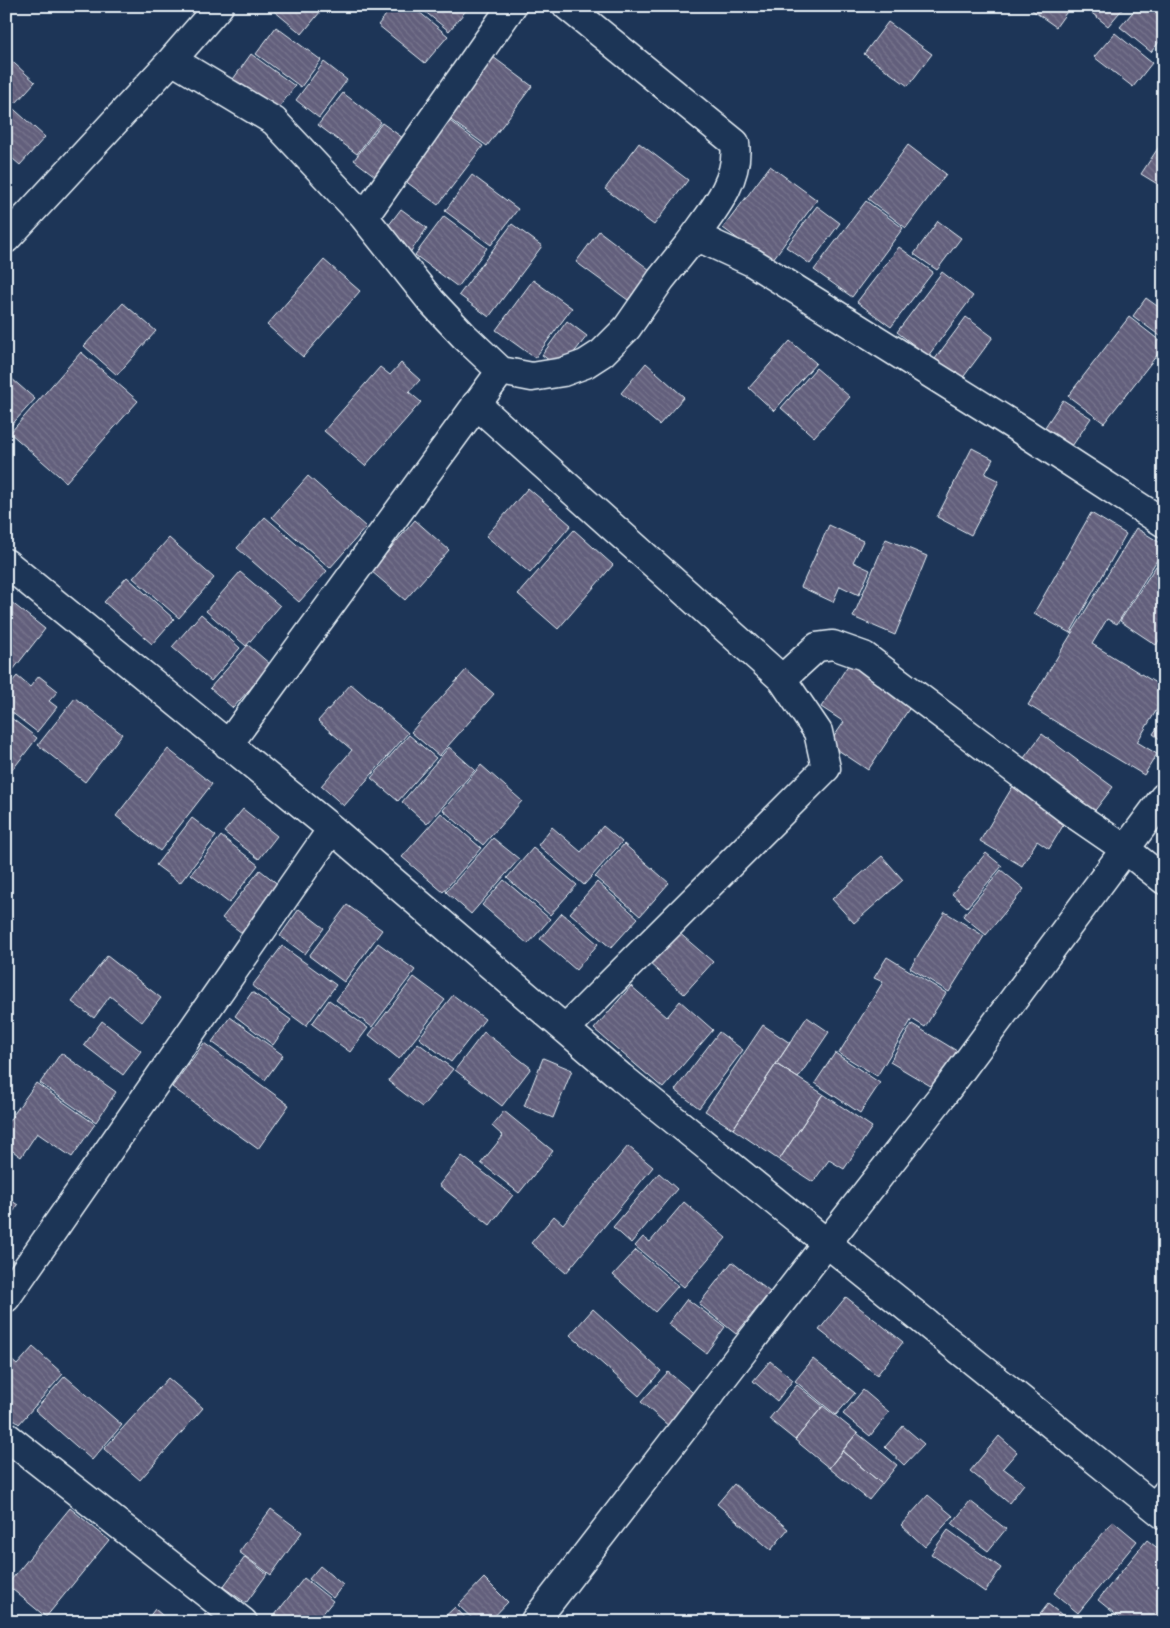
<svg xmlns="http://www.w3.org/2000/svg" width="1170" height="1628" viewBox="0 0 1170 1628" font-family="Kalam,sans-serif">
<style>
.building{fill:url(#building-back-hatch);stroke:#e8f1f8}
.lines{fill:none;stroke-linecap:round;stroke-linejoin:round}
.lane-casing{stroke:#e8f1f8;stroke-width:22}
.street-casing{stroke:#e8f1f8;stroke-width:31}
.secondary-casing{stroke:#e8f1f8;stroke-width:31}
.lane{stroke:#1d3557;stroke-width:19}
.street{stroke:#1d3557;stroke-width:28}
.secondary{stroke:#1d3557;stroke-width:28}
</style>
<defs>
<pattern id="building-back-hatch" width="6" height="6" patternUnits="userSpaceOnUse" patternTransform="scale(1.25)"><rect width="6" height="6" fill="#625e7b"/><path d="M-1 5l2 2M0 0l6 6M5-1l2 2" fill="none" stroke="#78768e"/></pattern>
</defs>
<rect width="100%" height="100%" fill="#1d3557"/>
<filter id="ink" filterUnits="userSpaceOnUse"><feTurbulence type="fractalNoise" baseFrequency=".02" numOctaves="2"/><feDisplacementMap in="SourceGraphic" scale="10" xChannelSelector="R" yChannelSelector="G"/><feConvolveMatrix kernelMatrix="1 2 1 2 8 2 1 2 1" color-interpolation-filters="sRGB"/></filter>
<g filter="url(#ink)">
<path class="building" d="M268 6H325L302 34Z
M393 6H412L448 36 425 63 378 25Z
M418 6H468L469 7 449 31Z
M1035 6H1071L1056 27 1032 10Z
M1083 6H1125L1108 26Z
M1138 6H1164V36L1151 52 1120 27Z
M888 22 932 54 908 86 864 54Z
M276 27 321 60 301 87 256 54Z
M1115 33 1152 63 1133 87 1094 57Z
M251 54 295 86 274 114 231 82Z
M6 56 35 82 16 103 6 95Z
M493 57 532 86 487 146 448 118Z
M324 62 347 80 319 118 296 100Z
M343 93 381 122 357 154 318 125Z
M6 102 45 137 20 165 6 153Z
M446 118 483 146 438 205 401 178Z
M382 123 403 138 375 176 354 160Z
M1164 139V188L1141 174Z
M639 143 688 180 654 225 605 189Z
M908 145 946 174 906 228 868 199Z
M770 166 817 200 770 263 723 228Z
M472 175 518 209 491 245 445 211Z
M866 201 903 228 852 297 814 270Z
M817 206 840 223 810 264 786 247Z
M401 209 427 228 409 254 382 234Z
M444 216 487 248 458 287 415 255Z
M938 221 961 238 937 270 914 254Z
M512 224 542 246 489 317 459 295Z
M599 231 650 270 628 300 576 262Z
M899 247 933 272 891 327 857 302Z
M324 260 360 291 303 357 267 325Z
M942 272 973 296 928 356 897 332Z
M533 280 572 308 535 358 496 330Z
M1146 298 1164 311V332L1160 336 1133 316Z
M123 303 156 331 117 375 84 346Z
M966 317 993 337 959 383 932 363Z
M1129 317 1164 344V346L1104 423 1068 396Z
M567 321 587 336 561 369 542 355Z
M790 341 816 363 774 411 749 388Z
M81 352 138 401 66 482 10 433Z
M401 363 420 380 409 392 421 402 365 466 324 431 380 367 390 375Z
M646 363 684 397 659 425 621 393Z
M816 368 850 397 814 437 781 408Z
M11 378 35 399 6 431V383Z
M1063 400 1091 418 1066 455 1039 436Z
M972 448 993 459 985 474 999 481 971 535 937 517Z
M308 476 366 527 330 568 272 517Z
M528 488 571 525 530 573 486 536Z
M1091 513 1126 534 1070 633 1034 613Z
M265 517 327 571 299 602 237 548Z
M415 520 449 550 405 600 371 571Z
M829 525 863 541 853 562 870 570 859 595 840 586 833 602 801 587Z
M1136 528 1164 545V549L1117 624 1107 619 1092 644 1164 688V698L1137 742 1157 754 1144 775 1028 705Z
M574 530 613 565 558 629 518 594Z
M169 538 214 578 179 618 133 578Z
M886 539 927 556 895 635 853 617Z
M1156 566 1164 572V584L1158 593 1164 598V633L1156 645 1120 621Z
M240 572 280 606 246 646 206 611Z
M127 577 174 619 152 644 104 602Z
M6 598 45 629 6 679Z
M201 614 240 648 211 681 172 647Z
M248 645 271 665 233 708 210 688Z
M854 656 917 697 868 770 829 744 844 722 821 707Z
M466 670 494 694 439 756 411 732Z
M17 676 30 687 39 676 58 691 49 701 57 707 37 732 6 708V689Z
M351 684 408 733 344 806 321 786 352 750 318 721Z
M75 698 122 734 85 782 38 745Z
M6 714 37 738 13 769 6 763Z
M1164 718V742L1153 734Z
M1042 734 1113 787 1089 818 1018 766Z
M409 735 436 758 398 801 371 778Z
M449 747 475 770 427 824 402 802Z
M168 749 212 784 160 851 116 816Z
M481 765 522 801 483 845 443 810Z
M1013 786 1067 819 1049 849 1037 841 1022 866 980 841Z
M243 809 277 836 259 859 224 832Z
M441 813 481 848 443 892 402 857Z
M192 818 216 836 180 883 156 865Z
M603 826 622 842 584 885 538 845 552 827 581 852Z
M221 836 258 865 229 903 191 874Z
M493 838 519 859 471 914 446 892Z
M624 844 669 883 640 916 595 877Z
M533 848 577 885 550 915 507 878Z
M986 853 1002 866 967 907 952 894Z
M882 856 903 880 854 923 832 899Z
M260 870 279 885 242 933 222 918Z
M1001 870 1024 889 986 935 963 916Z
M504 880 550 919 528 944 482 905Z
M597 882 638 918 611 948 570 913Z
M347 905 382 930 344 982 309 956Z
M299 909 324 928 305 954 280 936Z
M945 912 984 936 949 992 910 968Z
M562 913 598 944 576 970 540 939Z
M677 931 713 962 684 994 649 963Z
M378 943 415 970 372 1027 336 1000Z
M282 946 336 985 306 1026 252 986Z
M107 956 161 998 142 1022 110 996 94 1018 72 1002Z
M887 957 946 993 925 1027 912 1019 877 1076 839 1053 883 982 874 978Z
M414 977 445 1000 399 1059 369 1035Z
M631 986 667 1017 680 1001 713 1030 663 1088 594 1029Z
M252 992 291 1020 273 1045 235 1016Z
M453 995 485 1019 451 1062 419 1038Z
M329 1000 368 1028 350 1052 312 1024Z
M230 1017 283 1055 265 1080 212 1042Z
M807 1017 829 1032 798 1078 776 1064Z
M102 1021 141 1051 123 1075 84 1045Z
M912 1024 957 1051 934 1088 890 1062Z
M763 1025 790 1043 733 1129 705 1111Z
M484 1032 531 1068 502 1106 455 1070Z
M719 1032 743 1050 699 1108 675 1090Z
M204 1043 289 1105 258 1149 172 1087Z
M418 1043 453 1069 422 1107 388 1081Z
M61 1053 116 1092 96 1122 40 1083Z
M835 1053 880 1083 860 1113 815 1083Z
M543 1058 572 1070 553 1118 524 1106Z
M776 1064 823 1094 779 1160 733 1129Z
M36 1083 95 1124 72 1157 37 1133 21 1157 6 1146V1125Z
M823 1094 872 1127 844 1169 829 1160 813 1182 779 1160Z
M504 1111 553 1151 519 1193 481 1163 503 1136 492 1126Z
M628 1146 653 1167 566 1273 531 1243 554 1216 563 1224Z
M462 1156 513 1195 490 1225 439 1185Z
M659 1173 677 1189 631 1243 613 1227Z
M6 1197 18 1205 6 1222Z
M684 1202 726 1238 684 1287 635 1246 643 1237 650 1242Z
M636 1250 678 1286 655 1312 613 1275Z
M732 1262 770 1292 736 1334 699 1304Z
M846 1297 903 1342 877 1375 819 1330Z
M687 1299 725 1327 706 1353 668 1324Z
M593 1309 661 1371 639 1396 570 1335Z
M33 1347 63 1374 19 1424 6 1413V1360L9 1358 17 1365Z
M813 1359 855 1393 836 1415 795 1381Z
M770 1361 793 1380 777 1401 753 1381Z
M668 1372 697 1396 670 1427 641 1402Z
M65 1376 122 1425 92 1460 35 1410Z
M168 1378 203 1408 140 1480 104 1449Z
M797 1385 823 1406 795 1440 769 1419Z
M863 1390 889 1412 870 1436 843 1414Z
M823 1406 857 1433 829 1468 795 1440Z
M903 1426 924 1444 904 1465 885 1447Z
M857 1433 897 1465 882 1484 842 1451Z
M999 1436 1017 1452 1003 1468 1024 1484 1009 1503 970 1471Z
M842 1451 882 1484 869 1500 829 1468Z
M734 1484 788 1529 771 1550 717 1504Z
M928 1495 953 1516 925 1547 901 1525Z
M970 1501 1006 1529 988 1551 952 1524Z
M70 1508 109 1540 46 1617 7 1585Z
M271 1509 302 1532 271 1575 239 1552Z
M1113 1521 1137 1541 1078 1613 1054 1593Z
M948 1530 1001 1568 985 1592 931 1554Z
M1147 1540 1164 1553V1622H1125L1098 1600Z
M245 1557 267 1574 246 1603 223 1587Z
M320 1566 343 1585 333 1598 309 1579Z
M304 1578 333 1601 316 1622H273L271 1620Z
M484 1578 508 1602 489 1622H476L458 1605Z
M1048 1604 1071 1622H1034Z
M455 1607 469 1622H439Z
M155 1609 170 1622H145Z"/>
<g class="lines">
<g class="lane-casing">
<path id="lane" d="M1151 1504 1164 1489"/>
</g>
<g class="street-casing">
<path id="street" d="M567 6 735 143C740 182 710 214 689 244
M172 60 274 121 364 217 431 301 464 336 501 371 532 377 563 372 585 364 602 353 627 328 661 279 689 244 702 239 752 262 1024 432 1164 523
M364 217 512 6
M6 239 172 60 219 6
M476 404 782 679 818 732 826 768 565 1029
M6 563 332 829 621 1077 1164 1515
M782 679 817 647 833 645 864 656 1074 814 1125 849 1164 880
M228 745 501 371
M6 1298 332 829
M6 1436 243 1622"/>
</g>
<g class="secondary-casing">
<path id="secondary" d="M534 1622 826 1244 942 1096 1164 797"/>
</g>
<use href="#lane" class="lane"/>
<use href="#street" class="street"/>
<use href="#secondary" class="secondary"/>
</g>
</g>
<rect width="1170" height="1628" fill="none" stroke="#1d3557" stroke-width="25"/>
<rect x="12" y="12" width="1145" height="1603" fill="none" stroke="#e8f1f8" stroke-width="2" filter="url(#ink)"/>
</svg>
